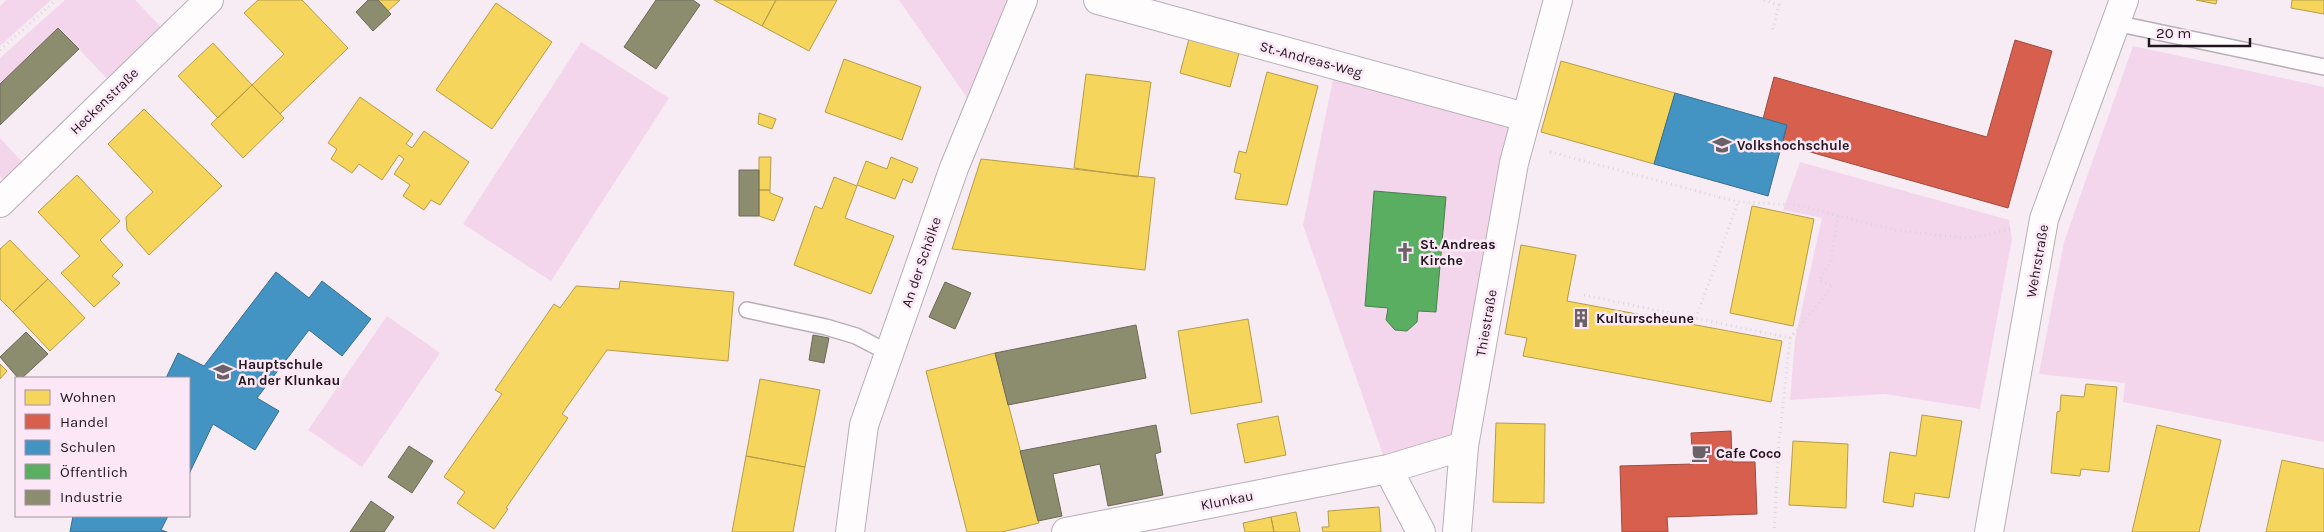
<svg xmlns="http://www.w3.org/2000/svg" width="2324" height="532" viewBox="0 0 2324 532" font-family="Karla,sans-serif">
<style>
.green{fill:#f4d6ec}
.homes{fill:#f6d55c;stroke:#b69c49}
.shops{fill:#d6604d;stroke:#9f4a3f}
.schools{fill:#4393c3;stroke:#386e92}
.public{fill:#5aae61;stroke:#49814d}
.industry{fill:#8c8c6e;stroke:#6c6956}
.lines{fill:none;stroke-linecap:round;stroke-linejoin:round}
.service-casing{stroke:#b8aeb5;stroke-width:18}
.minor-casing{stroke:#b8aeb5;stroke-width:30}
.path{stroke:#dad6d9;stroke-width:3;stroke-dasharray:1 4;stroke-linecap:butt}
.service{stroke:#fefcfd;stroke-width:15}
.minor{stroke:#fefcfd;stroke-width:28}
.labels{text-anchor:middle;stroke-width:5;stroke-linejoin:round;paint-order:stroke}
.street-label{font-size:14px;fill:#20171e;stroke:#fce7f6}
.poi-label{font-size:14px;font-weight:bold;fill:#20171e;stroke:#fce7f6;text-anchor:start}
</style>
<rect width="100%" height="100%" fill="#f7ecf4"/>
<path class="green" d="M6 0H51L0 46V6Z
M65 0H135L165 31 110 82 59 28 0 84V58Z
M899 0H1023L977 112Z
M581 42 669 98 551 281 463 224Z
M2133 46 2324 87V442L2123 402 2125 383 2039 374 2064 242Z
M1336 65 1525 117 1464 446 1388 469 1303 225Z
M0 138 25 165 6 183 0 176Z
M1800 162 2009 220 2012 239 1980 409 1885 394 1790 400 1795 339 1822 218 1783 210Z
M387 316 440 353 362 467 308 430Z"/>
<path class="homes" d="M258 0H302L348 48 280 114 252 85 284 54 244 13Z
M378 0H400L388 11Z
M714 0H776L762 26Z
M776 0H837L809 51 762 26Z
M2196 0H2217L2216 4Z
M2292 0H2324V14L2291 8Z
M496 3 552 42 492 129 436 90Z
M1189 39 1239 53 1230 87 1180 73Z
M213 43 252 85 218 118 178 76Z
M844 59 921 87 902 140 825 112Z
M1561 61 1675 93 1654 164 1541 132Z
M1267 72 1318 86 1287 205 1235 199 1241 174 1234 172 1239 151 1246 153Z
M1086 74 1151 82 1138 177 1074 168Z
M252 85 284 118 243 158 211 124Z
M360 97 413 134 406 144 412 148 424 131 469 162 440 205 431 200 424 210 403 196 410 185 394 174 404 159 399 155 382 180 359 164 352 173 331 159 337 149 328 143Z
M144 109 222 186 149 255 127 230 126 217 153 192 108 144Z
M759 113 776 119 772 129 758 124Z
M759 157H771L770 190H759Z
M891 157 918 168 912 183 903 179 895 199 857 185 866 161 887 169Z
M981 159 1155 178 1145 270 952 249Z
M77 175 120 221 100 240 123 265 112 276 120 283 94 307 61 273 80 256 38 212Z
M834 177 857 186 845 218 894 236 871 294 794 265 815 206 822 209Z
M759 190H770V193L783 198 774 221 759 216Z
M1752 206 1814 219 1793 326 1730 313Z
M10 240 48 279 13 312 0 299V249Z
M1521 245 1576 255 1567 301 1782 341 1771 402 1523 356 1527 338 1505 334Z
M48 279 85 318 50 351 13 312Z
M620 281 734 292 728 361 607 350 562 414 568 418 506 508 508 509 494 529 457 503 465 492 444 477 502 394 495 390 554 304 560 308 576 286 619 289Z
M1248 319 1262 402 1191 414 1178 331Z
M995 353 1039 523 1002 532H967L926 371Z
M0 364 7 371 0 379Z
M760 379 820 390 805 467 746 456Z
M2086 384 2117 387 2109 472 2081 469 2080 476 2051 473 2057 412 2060 411 2061 395 2084 397Z
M1922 415 1962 421 1949 498 1915 493 1913 507 1883 502 1890 452 1916 456Z
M1278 416 1286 455 1245 463 1237 424Z
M1496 423 1545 424 1544 503 1493 502Z
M2157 425 2221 440 2199 532H2132Z
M1793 441 1848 444 1846 508 1789 505Z
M746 456 805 467 793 532H732Z
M2282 460 2324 469V532H2266Z
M1379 507 1381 532H1323L1322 527H1329L1328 511Z
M1296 512 1300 532H1274L1271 517Z
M1271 517 1274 532H1245L1243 523Z"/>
<path class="shops" d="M2015 40 2052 51 2008 208 1782 144 1787 125 1763 119 1774 77 1987 137Z
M1731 431 1732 462H1755L1757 514 1667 517 1668 532H1622L1620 466 1693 464 1691 433Z"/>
<path class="schools" d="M1675 93 1787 125 1768 196 1654 164Z
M276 272 309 298 322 281 371 319 342 356 309 330 257 398 279 411 255 450 213 424 189 474V378H166L178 353 204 366Z
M73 516H168L161 530 167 532H70Z"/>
<path class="public" d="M1374 191 1446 197 1436 312 1418 311 1417 322 1407 331 1395 330 1386 320 1388 308 1365 306Z"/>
<path class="industry" d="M368 0H378L391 14 373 31 356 12Z
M656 0H693L700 5 656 69 624 47Z
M58 28 79 49 0 125V84Z
M739 170H759V216H739Z
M945 282 971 293 955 329 929 317Z
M1136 325 1146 378 1008 405 995 353Z
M26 332 48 354 22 378H18L0 357Z
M813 335 829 338 824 363 809 360Z
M1156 425 1161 452 1155 454 1163 495 1108 506 1100 464 1053 474 1062 516 1038 521 1020 451Z
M409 446 433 461 412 493 388 477Z
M371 501 394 517 384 532H350Z"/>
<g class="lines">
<g class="service-casing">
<path id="service" d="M2115 23 2324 67
M747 310 826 327 856 336 889 353"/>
</g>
<g class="minor-casing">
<path id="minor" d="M1098 0 1525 117
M0 203 209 0
M1388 469 1421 532
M850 532 864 425 954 168 1023 0
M1066 532 1388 469 1464 446
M1457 532 1464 446 1514 163 1558 0
M1989 532 2044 219 2124 0"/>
</g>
<path class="path" d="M1764 0 1779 5 1772 32
M0 50 56 0
M1550 152 1738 202 1796 205 1895 230 1964 238 1983 236 2010 229
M1584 295 1790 338 1779 442 1774 532
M1696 318 1738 202
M1790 338 1833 286 1819 280 1831 262 1838 215"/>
<use href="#service" class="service"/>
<use href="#minor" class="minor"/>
</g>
<defs>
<g id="university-bare" transform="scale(1.5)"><path d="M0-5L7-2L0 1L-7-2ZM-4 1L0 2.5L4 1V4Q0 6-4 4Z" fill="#6b6269" stroke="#fce7f6" stroke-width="2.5" paint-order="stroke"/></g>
<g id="church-bare" transform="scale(1.5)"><path d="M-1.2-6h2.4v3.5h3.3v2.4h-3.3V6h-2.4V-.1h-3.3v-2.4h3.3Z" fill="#6b6269" stroke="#fce7f6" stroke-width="2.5" paint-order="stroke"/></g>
<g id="building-bare" transform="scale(1.5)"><path d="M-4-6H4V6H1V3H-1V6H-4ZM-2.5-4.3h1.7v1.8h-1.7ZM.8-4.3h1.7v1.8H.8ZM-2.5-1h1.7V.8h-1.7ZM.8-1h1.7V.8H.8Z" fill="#6b6269" stroke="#fce7f6" stroke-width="2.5" paint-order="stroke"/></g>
<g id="school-bare" transform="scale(1.5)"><path d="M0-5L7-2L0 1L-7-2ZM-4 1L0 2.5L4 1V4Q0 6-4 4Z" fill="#6b6269" stroke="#fce7f6" stroke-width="2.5" paint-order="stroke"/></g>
<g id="cafe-bare" transform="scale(1.5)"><path d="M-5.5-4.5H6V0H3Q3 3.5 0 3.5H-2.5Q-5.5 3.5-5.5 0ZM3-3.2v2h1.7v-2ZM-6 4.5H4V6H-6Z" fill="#6b6269" stroke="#fce7f6" stroke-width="2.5" paint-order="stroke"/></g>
</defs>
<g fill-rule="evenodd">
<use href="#university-bare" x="1722" y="145"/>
<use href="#church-bare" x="1405" y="252"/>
<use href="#building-bare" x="1581" y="318"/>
<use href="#school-bare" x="223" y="372"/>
<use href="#cafe-bare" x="1701" y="453"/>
</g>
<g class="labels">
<g class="street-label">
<text transform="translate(1311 59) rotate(15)" y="5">St.-Andreas-Weg</text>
<text transform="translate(104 101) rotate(-44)" y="5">Heckenstraße</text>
<text transform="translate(2037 261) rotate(-80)" y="5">Wehrstraße</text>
<text transform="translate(921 262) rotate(-71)" y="5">An der Schölke</text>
<text transform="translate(1486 323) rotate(-80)" y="5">Thiestraße</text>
<text transform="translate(1227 500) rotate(-11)" y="5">Klunkau</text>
</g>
<g class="poi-label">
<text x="1737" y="150">Volkshochschule</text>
<text x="1420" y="249">St. Andreas<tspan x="1420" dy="16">Kirche</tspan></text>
<text x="1596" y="323">Kulturscheune</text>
<text x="238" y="369">Hauptschule<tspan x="238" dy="16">An der Klunkau</tspan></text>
<text x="1716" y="458">Cafe Coco</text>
</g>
</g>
<rect x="15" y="377" width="175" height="140" fill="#fce7f6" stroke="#a494a0"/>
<rect x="25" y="390" width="25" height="15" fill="#f6d55c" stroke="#a494a0"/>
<text x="60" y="402" font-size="15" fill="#20171e">Wohnen</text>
<rect x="25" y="414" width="25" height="15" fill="#d6604d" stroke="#a494a0"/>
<text x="60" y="427" font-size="15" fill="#20171e">Handel</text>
<rect x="25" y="440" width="25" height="15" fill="#4393c3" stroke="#a494a0"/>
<text x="60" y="452" font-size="15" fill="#20171e">Schulen</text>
<rect x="25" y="464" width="25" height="15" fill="#5aae61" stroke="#a494a0"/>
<text x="60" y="477" font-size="15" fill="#20171e">Öffentlich</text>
<rect x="25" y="490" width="25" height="15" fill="#8c8c6e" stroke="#a494a0"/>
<text x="60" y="502" font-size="15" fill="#20171e">Industrie</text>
<path d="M2149 38v8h101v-8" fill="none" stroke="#20171e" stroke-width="2.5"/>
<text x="2156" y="38" font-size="15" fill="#20171e" stroke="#fce7f6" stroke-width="4" paint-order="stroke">20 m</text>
</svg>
